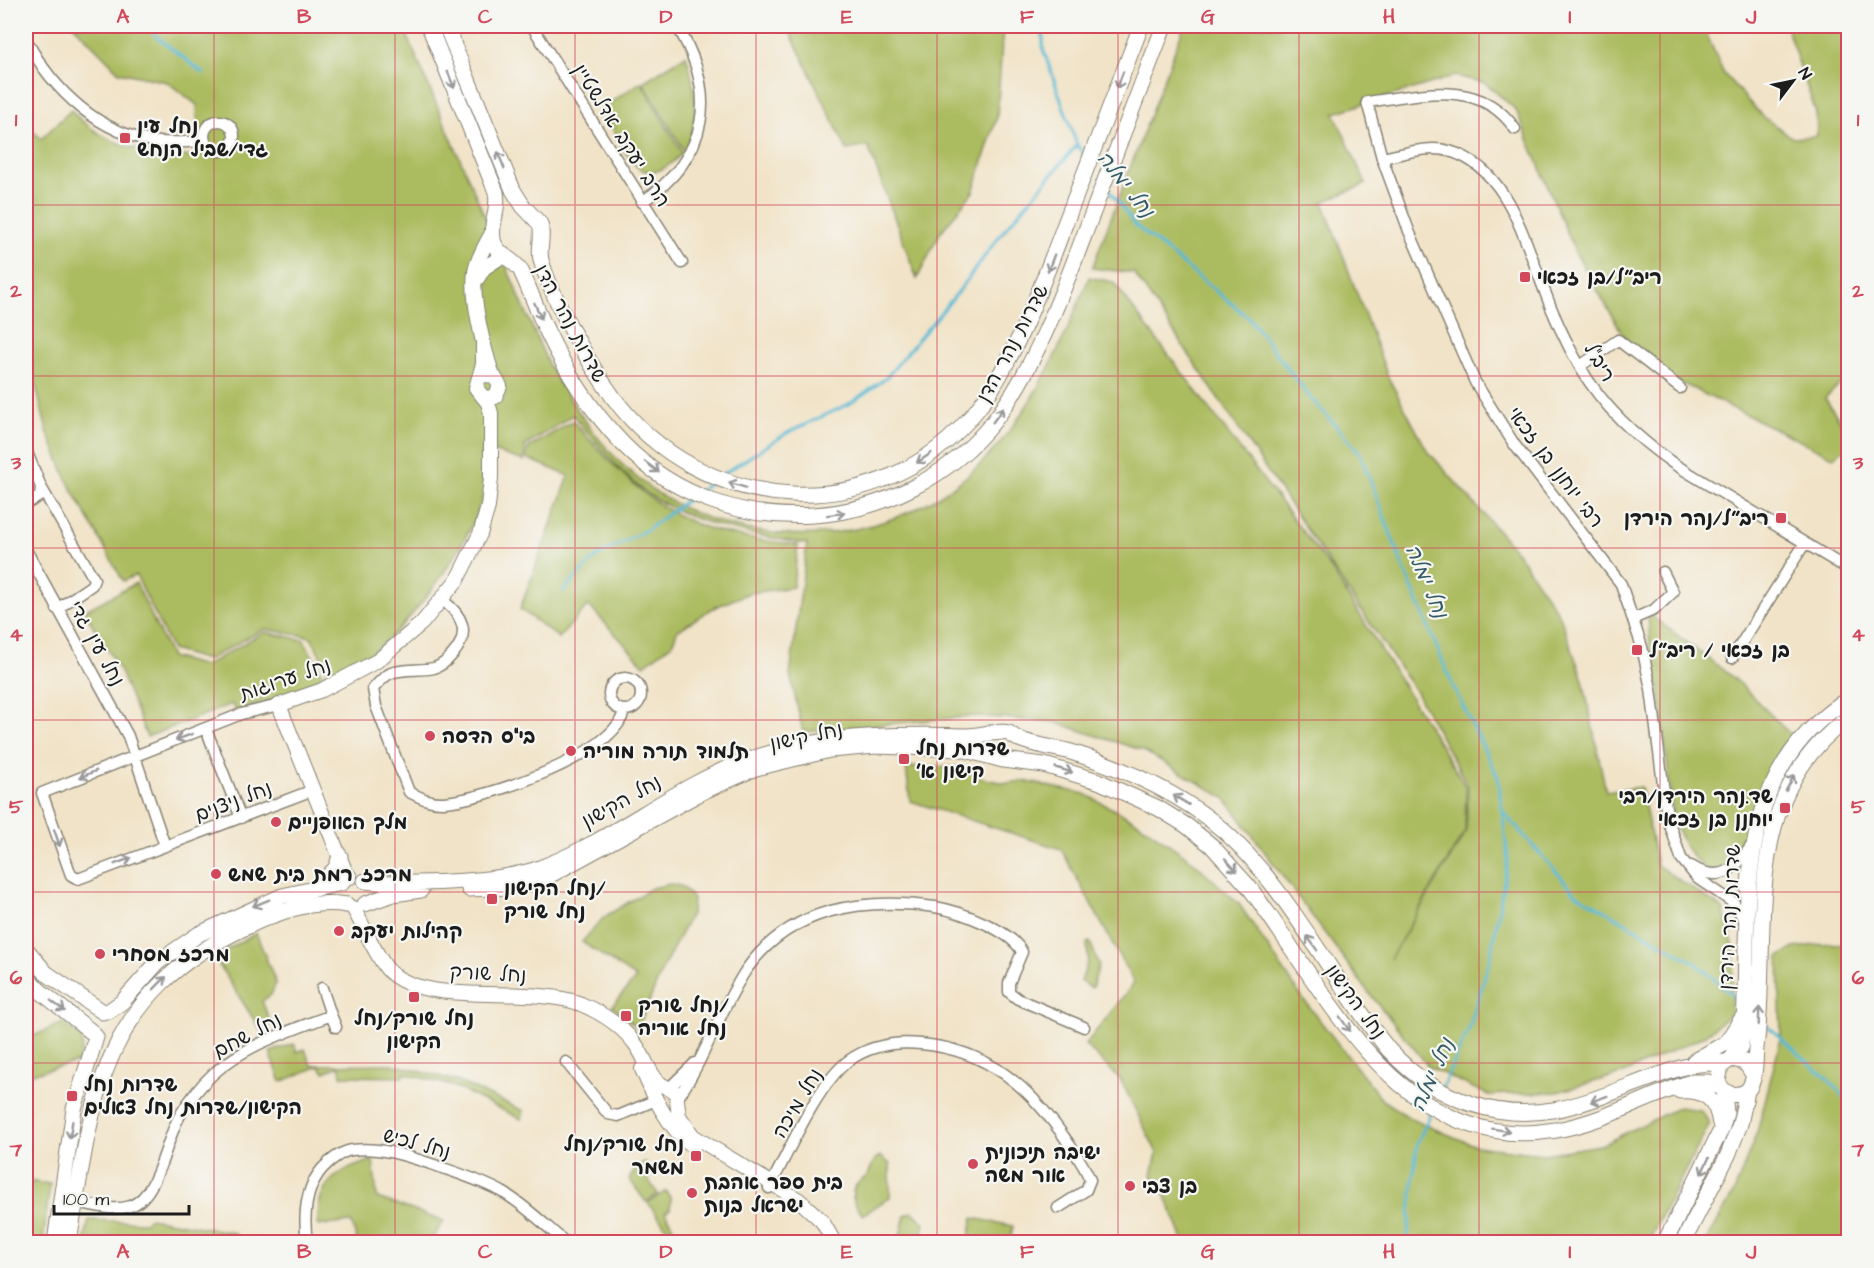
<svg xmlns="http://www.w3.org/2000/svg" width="1874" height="1268" viewBox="0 0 1874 1268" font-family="'Architects Daughter','Playpen Sans Hebrew',sans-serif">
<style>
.green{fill:#abbb5e;stroke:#646c3d;stroke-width:1.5}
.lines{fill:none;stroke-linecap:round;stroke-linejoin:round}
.stream{stroke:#56b9d4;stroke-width:3}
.minor-casing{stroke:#868072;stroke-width:13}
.tertiary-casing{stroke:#868072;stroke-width:16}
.secondary-casing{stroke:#868072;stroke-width:17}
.minor{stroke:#fff;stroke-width:10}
.tertiary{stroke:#fff;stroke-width:14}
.secondary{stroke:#fff;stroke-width:15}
.oneway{stroke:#999}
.grid{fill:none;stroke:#d1495b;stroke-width:1.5;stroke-opacity:0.55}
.poi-dot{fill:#d1495b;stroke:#f6f6f2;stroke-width:2}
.labels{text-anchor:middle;stroke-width:4.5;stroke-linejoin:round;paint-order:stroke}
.poi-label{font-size:20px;font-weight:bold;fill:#1c1c1c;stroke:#f6f6f2;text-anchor:start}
.street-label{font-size:20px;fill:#1c1c1c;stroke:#f6f6f2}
.water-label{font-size:21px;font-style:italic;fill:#335b66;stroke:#f6f6f2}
.neatline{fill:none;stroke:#d1495b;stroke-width:2}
.grid-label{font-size:20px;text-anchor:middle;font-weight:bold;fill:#d1495b}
</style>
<rect width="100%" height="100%" fill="#f6f6f2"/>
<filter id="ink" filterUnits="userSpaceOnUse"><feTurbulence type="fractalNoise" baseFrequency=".0167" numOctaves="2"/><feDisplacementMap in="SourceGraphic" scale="12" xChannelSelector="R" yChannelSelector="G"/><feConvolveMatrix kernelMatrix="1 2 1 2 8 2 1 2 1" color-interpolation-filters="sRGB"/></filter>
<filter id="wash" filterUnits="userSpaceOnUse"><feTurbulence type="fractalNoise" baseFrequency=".008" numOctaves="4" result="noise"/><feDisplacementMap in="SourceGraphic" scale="24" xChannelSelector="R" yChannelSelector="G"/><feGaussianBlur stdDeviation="1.35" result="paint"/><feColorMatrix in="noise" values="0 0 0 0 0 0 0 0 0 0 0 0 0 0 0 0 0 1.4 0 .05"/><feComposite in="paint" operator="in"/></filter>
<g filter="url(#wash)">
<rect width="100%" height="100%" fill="#f1e3c7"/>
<path class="green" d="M74 26H403L549 366C577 412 608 459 653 490 756 560 905 547 990 454 1035 405 1065 339 1089 277L1113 282 1332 570 1466 787 1465 831 1390 959 1466 832 1468 786 1414 689 1134 273 1092 268 1184 26H1703L1724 74 1762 116 1793 138 1817 136 1816 113 1786 26H1848V377L1825 398 1848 433V447L1833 457 1669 377 1632 350 1575 252 1516 110 1485 83 1455 76 1334 113 1366 184 1323 202 1388 377 1427 450 1517 552 1560 616 1583 680 1606 792 1641 787 1657 865 1723 909 1734 947 1731 1014 1704 1036 1622 1074 1557 1092 1488 1095 1429 1067 1369 993 1225 798 1144 751 1054 722 974 716 803 732 790 675 807 544C752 535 697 526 650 495 620 474 597 443 573 415L525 446 524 461 483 448C482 465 486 487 481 503 465 550 411 625 371 653 358 661 343 666 329 673L311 637 264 629 207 660 172 650 136 575 123 581 68 482 47 431 26 347V124L41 139 71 110C105 148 150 155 199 157L197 105 167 82 119 72Z
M787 26H1003L997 117 973 192 940 233 917 279 868 146 847 150Z
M686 55C696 88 701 120 684 151L643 82Z
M641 82 682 153C637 202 624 146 602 108Z
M573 421C609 462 647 505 699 525 731 537 765 541 798 545L793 587 749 593 711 609 677 631 673 643 644 665 588 605 559 638 520 609 569 476 526 458 528 448Z
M136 583 171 657 205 666 264 632 304 640 326 682 236 711 232 704 147 737 118 667 84 611Z
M1648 613 1735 679 1793 737C1782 754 1771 771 1762 789 1752 810 1752 835 1739 855 1711 898 1680 844 1673 817L1659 688 1650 648Z
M906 767H960L985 779 1005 783 1024 781 1085 794 1139 823 1193 861 1239 904 1303 999 1382 1100 1413 1120 1476 1146 1544 1154 1601 1145 1679 1107 1700 1110 1710 1123 1648 1242H1184L1166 1197 1152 1175 1157 1153 1120 1079 1085 1045 1134 983 1061 849 910 801Z
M671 884 683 887 693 899 692 912 663 968 638 1028 612 1006 636 978 582 942 604 917 652 888Z
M256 933 276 983 271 995 262 1001 271 1024 261 1031 214 957Z
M1090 942 1099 965 1092 988 1081 982 1088 960 1087 943Z
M1830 943 1848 946V1242H1706L1735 1190 1758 1129 1781 1038 1779 957 1794 948Z
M63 1023 82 1038V1049L78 1062 26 1075V1039Z
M294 1044 297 1052 305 1049 311 1065 392 1064 457 1081 524 1111 521 1119 453 1086 404 1073 403 1077 341 1076 340 1066 324 1072 319 1066 281 1082 270 1052Z
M880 1156 890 1164V1197L863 1215C854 1204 847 1193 859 1182 860 1181 866 1177 867 1176 873 1168 870 1161 880 1156Z
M373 1160 377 1198 444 1221 430 1242H358L351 1222 318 1226C316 1182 335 1172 373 1160Z
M645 1162 652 1174 647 1178 658 1194 646 1202 629 1179 636 1167Z
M26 1181 50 1184 43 1242H26Z
M666 1191 671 1199 670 1209 665 1212 673 1227 668 1230 648 1203Z
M913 1212 925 1224C920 1237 917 1242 903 1242L900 1236 905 1215Z
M150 1218 235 1233V1242H84L89 1220 145 1222Z
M973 1218 1013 1226 1010 1242H968Z"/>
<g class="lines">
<path class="stream" d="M148 26 157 37 203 73
M1043 26V49L1077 145 1086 157
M1107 187 1135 225 1249 318 1308 395 1360 453 1404 569 1453 686 1498 777 1508 859 1490 959 1469 1029 1442 1088
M723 474 787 433 849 404 885 379 959 291 1001 234 1077 145
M701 490 713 481
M563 591 596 557 648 529 691 497
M1502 811 1576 894 1697 964 1740 1002
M1763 1022 1836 1087 1848 1104
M1407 1242 1417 1144 1432 1110"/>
</g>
</g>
<g filter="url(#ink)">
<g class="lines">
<g class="minor-casing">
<path id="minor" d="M532 26 682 263
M26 39C52 90 100 135 159 142 174 143 190 142 205 141
M204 136a15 15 0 1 1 30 0a15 15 0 1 1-30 0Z
M1515 129C1480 77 1420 95 1367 102L1382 158 1409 231 1475 382 1514 444 1621 584 1642 647 1651 689 1667 816 1681 858 1697 878 1734 903 1745 921
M1382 158C1403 154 1429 145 1449 151 1506 167 1523 236 1542 284 1552 312 1565 341 1580 367 1603 407 1636 437 1674 464L1848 569
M642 202C710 156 718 93 677 26
M1580 366 1618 340 1680 388
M26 450 41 487 94 579 92 585 57 609
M26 504 40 496 41 487
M26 550 128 736 165 846
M442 600C463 615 471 633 453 654 448 660 441 666 434 668 420 671 404 668 391 673 384 676 378 683 373 689L376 706 409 792C421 798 431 803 444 802 486 799 615 755 624 711
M1633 619 1654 610 1673 592 1663 572
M1732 658 1805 543
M609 694a16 16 0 1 1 32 0a16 16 0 1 1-32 0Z
M279 705 241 714 42 793 71 875 78 879 313 790
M206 729 241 818
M1691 866C1721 885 1737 868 1753 843
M331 1015 336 1027
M566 1062 608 1114 618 1116 656 1100
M668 1089 695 1063
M677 1099C705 1059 719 1011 746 970 790 907 864 897 935 907 959 911 1011 930 1022 952L1009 983V992L1018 999 1084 1027
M769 1188C789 1152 816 1086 848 1061 870 1045 894 1041 921 1044 988 1050 1030 1087 1067 1141 1075 1153 1085 1166 1090 1180L1086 1190 1058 1208
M76 1202C92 1205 114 1212 130 1206 158 1197 165 1142 179 1117 188 1102 200 1086 213 1074 246 1044 291 1031 331 1015L322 988
M307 1242C303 1213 305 1183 328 1163 335 1157 343 1151 352 1150 381 1146 410 1157 437 1166 460 1174 483 1181 504 1193 526 1206 546 1226 565 1242"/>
</g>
<g class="tertiary-casing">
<path id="tertiary" d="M492 233C485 245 477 259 475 272 471 300 484 349 493 376
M477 279 484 268 504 255
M484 398 495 397 500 386 494 376 485 375
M350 877 346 873 279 705 322 690 377 661 422 623 457 580 480 534 488 507 491 478V413L488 403 476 388 483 364V340
M353 908C364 926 376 957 389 971 426 1008 531 984 581 1004 602 1013 623 1027 636 1045 644 1056 648 1070 657 1081 663 1087 670 1088 676 1093L679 1116 693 1136 799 1200 822 1221 834 1242
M642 1069C654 1097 667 1127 693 1146"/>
</g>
<g class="secondary-casing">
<path id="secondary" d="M429 26 496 192C500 211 488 228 494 243 498 256 514 259 521 271 530 290 537 310 546 329 565 370 591 411 623 444 726 549 903 536 994 421 1035 369 1065 286 1088 225 1113 158 1139 92 1164 26
M446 26 513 190 523 206 540 224C544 236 538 248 541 260 552 299 589 364 613 397 702 518 880 530 976 411 1014 363 1043 282 1065 224 1090 158 1116 92 1141 26
M365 881C405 886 500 882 537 869 591 850 644 811 695 784 783 736 870 733 967 736 979 736 997 730 1009 733 1012 735 1015 738 1019 739 1035 746 1054 747 1071 752 1126 769 1181 793 1224 831 1288 888 1333 982 1389 1050 1413 1076 1439 1094 1472 1104 1553 1131 1610 1088 1684 1067 1697 1063 1711 1063 1725 1062
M317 887 336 868 340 856
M469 889 511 887 545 878 702 792 756 768 830 750 876 746 962 749 1003 760 1044 765 1098 781 1158 808 1187 826 1212 846 1249 887C1327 990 1398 1157 1556 1130 1604 1122 1646 1096 1692 1082H1708L1720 1087
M365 904 393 894 421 890
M26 949 46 973 103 1012
M26 976 40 991 93 1033
M109 1011 122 1002 158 962 199 934 282 896 342 883
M1731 1059 1740 1048 1744 1028C1750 906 1730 775 1848 699
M1694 1061 1726 1043 1742 1018
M1753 1074 1745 1062 1731 1059 1721 1066 1718 1081C1723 1094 1734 1098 1747 1091 1756 1081 1755 1061 1756 1048 1771 929 1737 800 1848 718
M1680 1091C1705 1089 1717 1100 1720 1124
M55 1242 74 1109 96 1037
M69 1242C92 1102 99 997 242 929 274 913 311 899 347 905
M1665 1242 1721 1130 1726 1113 1724 1091
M1683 1242 1728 1155 1740 1124 1747 1091"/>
</g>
<use href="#minor" class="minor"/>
<use href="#tertiary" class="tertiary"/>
<use href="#secondary" class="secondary"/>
</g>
<defs><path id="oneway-shaft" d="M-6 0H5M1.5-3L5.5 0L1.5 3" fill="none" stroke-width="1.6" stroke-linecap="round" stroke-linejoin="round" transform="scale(1.5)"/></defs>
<g class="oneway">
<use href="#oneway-shaft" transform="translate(451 80) rotate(68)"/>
<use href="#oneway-shaft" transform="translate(1120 80) rotate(111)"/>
<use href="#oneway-shaft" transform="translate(501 160) rotate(-112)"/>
<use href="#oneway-shaft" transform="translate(1051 263) rotate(111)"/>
<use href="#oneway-shaft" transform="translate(538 311) rotate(66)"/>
<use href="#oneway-shaft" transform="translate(998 415) rotate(-54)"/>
<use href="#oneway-shaft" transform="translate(924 458) rotate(146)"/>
<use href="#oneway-shaft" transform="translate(652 467) rotate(37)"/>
<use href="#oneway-shaft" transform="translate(737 485) rotate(-163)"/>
<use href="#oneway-shaft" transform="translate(836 514) rotate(-7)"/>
<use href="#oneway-shaft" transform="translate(184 737) rotate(160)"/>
<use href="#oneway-shaft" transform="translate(1064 770) rotate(16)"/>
<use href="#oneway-shaft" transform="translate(88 774) rotate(158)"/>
<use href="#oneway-shaft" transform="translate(1790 783) rotate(-62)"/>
<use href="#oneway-shaft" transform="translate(1181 800) rotate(-149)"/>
<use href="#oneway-shaft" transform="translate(57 838) rotate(71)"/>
<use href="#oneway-shaft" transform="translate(123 861) rotate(-21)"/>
<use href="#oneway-shaft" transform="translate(1231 865) rotate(48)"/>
<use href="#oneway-shaft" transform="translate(261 903) rotate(158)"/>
<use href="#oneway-shaft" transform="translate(1312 943) rotate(-125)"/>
<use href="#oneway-shaft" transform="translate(160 983) rotate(-45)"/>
<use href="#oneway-shaft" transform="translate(58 1006) rotate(37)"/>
<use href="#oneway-shaft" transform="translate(1759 1016) rotate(-88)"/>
<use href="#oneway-shaft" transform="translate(1345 1024) rotate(55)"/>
<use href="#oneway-shaft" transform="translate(1599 1099) rotate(160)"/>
<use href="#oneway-shaft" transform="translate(71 1130) rotate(99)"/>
<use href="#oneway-shaft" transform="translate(1501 1130) rotate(9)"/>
<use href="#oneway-shaft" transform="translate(1705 1166) rotate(116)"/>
</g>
</g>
<path class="grid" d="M214 26V1242M395 26V1242M575 26V1242M756 26V1242M937 26V1242M1118 26V1242M1299 26V1242M1479 26V1242M1660 26V1242M26 205H1848M26 376H1848M26 548H1848M26 720H1848M26 892H1848M26 1063H1848"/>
<g class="poi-dot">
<rect x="119" y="132" width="12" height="12" rx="3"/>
<rect x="1519" y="271" width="12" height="12" rx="3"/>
<rect x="1775" y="512" width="12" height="12" rx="3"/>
<rect x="1631" y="644" width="12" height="12" rx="3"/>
<circle cx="430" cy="736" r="6"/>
<circle cx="571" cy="751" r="6"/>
<rect x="898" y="753" width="12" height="12" rx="3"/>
<rect x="1779" y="802" width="12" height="12" rx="3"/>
<circle cx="276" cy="822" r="6"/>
<circle cx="216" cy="874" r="6"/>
<rect x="486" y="893" width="12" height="12" rx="3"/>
<circle cx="339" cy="931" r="6"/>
<circle cx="100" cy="954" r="6"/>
<rect x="408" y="991" width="12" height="12" rx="3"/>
<rect x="620" y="1010" width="12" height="12" rx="3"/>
<rect x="66" y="1090" width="12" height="12" rx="3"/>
<rect x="690" y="1150" width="12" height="12" rx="3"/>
<circle cx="973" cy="1164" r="6"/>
<circle cx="1130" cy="1186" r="6"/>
<circle cx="692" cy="1193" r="6"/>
</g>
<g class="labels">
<g class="poi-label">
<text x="137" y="133">נחל עין<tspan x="137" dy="23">גדי/שביל הנחש</tspan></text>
<text x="1537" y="284">ריב״ל/בן זכאי</text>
<text x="1769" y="525" text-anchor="end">ריב״ל/נהר הירדן</text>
<text x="1649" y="657">בן זכאי / ריב״ל</text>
<text x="442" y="743">בי"ס הדסה</text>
<text x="916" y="755">שדרות נחל<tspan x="916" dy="23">קישון א׳</tspan></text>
<text x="583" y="758">תלמוד תורה מוריה</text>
<text x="1773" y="803" text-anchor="end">שד.נהר הירדן/רבי<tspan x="1773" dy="23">יוחנן בן זכאי</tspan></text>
<text x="288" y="829">מלך האופניים</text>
<text x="228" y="881">מרכז רמת בית שמש</text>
<text x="504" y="895">נחל הקישון/<tspan x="504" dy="23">נחל שורק</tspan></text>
<text x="351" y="938">קהילות יעקב</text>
<text x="112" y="961">מרכז מסחרי</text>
<text x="638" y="1012">נחל שורק/<tspan x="638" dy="23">נחל אוריה</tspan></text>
<text x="414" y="1025" text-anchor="middle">נחל שורק/נחל<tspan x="414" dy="23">הקישון</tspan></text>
<text x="84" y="1091">שדרות נחל<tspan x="84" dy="23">הקישון/שדרות נחל צאלים</tspan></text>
<text x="684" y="1151" text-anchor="end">נחל שורק/נחל<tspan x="684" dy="23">משמר</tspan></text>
<text x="985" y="1159">ישיבה תיכונית<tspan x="985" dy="23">אור משה</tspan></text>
<text x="704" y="1189">בית ספר אהבת<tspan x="704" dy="23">ישראל בנות</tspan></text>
<text x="1142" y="1193">בן צבי</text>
</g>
<g class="street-label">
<text transform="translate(622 135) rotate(58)" y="7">הרב יעקב אדלשטיין</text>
<text transform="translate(571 323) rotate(62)" y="7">שדרות נהר הדן</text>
<text transform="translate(1012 343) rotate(-62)" y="7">שדרות נהר הדן</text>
<text transform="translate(1600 362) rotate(60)" y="7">ריב"ל</text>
<text transform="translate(1556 467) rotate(53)" y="7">רבי יוחנן בן זכאי</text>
<text transform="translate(97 643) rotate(61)" y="7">נחל עין גדי</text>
<text transform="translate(285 679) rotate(-19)" y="7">נחל ערוגות</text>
<text transform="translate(806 736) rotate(-12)" y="7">נחל קישון</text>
<text transform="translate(233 801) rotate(-21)" y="7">נחל ניצנים</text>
<text transform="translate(621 801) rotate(-29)" y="7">נחל הקישון</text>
<text transform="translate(1729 917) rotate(-87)" y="7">שדרות נהר הירדן</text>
<text transform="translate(488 973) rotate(3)" y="7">נחל שורק</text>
<text transform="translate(1356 1001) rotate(54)" y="7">נחל הקישון</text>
<text transform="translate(247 1035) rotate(-28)" y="7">נחל שחם</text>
<text transform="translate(797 1103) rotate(-59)" y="7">נחל מיכה</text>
<text transform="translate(417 1143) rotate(15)" y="7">נחל לכיש</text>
</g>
<g class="water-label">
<text transform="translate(1126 184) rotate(52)" y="7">נחל ימלה</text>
<text transform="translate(1427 581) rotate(67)" y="7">נחל ימלה</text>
<text transform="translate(1432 1075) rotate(-66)" y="7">נחל ימלה</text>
</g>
</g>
<rect width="1874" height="1268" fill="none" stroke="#f6f6f2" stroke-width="66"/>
<g transform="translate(1793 81) rotate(58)" stroke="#f6f6f2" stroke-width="4.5" paint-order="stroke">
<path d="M0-4.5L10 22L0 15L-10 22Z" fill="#1c1c1c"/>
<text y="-9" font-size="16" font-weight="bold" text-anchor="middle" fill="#1c1c1c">N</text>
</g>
<path d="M54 1205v9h135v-9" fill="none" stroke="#1c1c1c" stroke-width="3"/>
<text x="63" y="1205" font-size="18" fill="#1c1c1c" stroke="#f6f6f2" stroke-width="4.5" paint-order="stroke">100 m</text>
<rect x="33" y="33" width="1808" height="1202" class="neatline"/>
<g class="grid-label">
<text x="123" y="23">A</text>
<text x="304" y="23">B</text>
<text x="485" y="23">C</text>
<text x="666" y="23">D</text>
<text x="847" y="23">E</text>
<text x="1027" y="23">F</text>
<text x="1208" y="23">G</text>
<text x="1389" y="23">H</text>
<text x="1570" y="23">I</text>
<text x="1751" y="23">J</text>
<text x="16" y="126">1</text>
<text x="1858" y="126">1</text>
<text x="16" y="297">2</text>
<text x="1858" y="297">2</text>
<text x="16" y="469">3</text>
<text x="1858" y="469">3</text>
<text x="16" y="641">4</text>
<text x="1858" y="641">4</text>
<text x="16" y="813">5</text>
<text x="1858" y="813">5</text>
<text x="16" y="984">6</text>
<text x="1858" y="984">6</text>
<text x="16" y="1156">7</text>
<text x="1858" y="1156">7</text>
<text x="123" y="1258">A</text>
<text x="304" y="1258">B</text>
<text x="485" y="1258">C</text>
<text x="666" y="1258">D</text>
<text x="847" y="1258">E</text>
<text x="1027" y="1258">F</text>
<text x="1208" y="1258">G</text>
<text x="1389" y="1258">H</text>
<text x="1570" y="1258">I</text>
<text x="1751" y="1258">J</text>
</g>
</svg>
